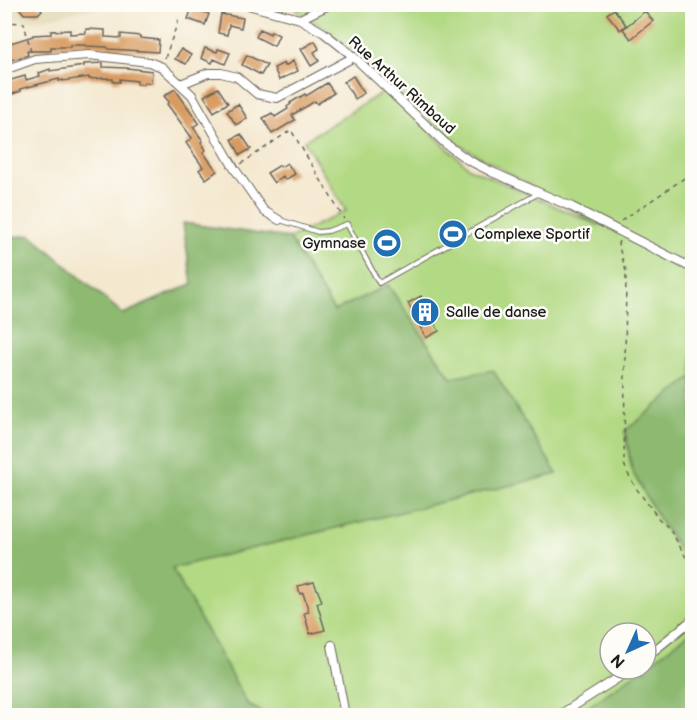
<svg xmlns="http://www.w3.org/2000/svg" width="697" height="720" viewBox="0 0 697 720" font-family="'Balsamiq Sans',sans-serif">
<style>
.built{fill:#e3dbba}
.green{fill:#b2d983;stroke:#677a50;stroke-width:1.5}
.forest{fill:#8db971;stroke:#546a46;stroke-width:1.5}
.building{fill:#d89b61}
.lines{fill:none;stroke-linecap:round;stroke-linejoin:round}
.service-casing{stroke:#68635b;stroke-width:6}
.minor-casing{stroke:#68635b;stroke-width:10}
.path{stroke:#68635b;stroke-width:1.5;stroke-dasharray:4.5 4.5;stroke-linecap:butt}
.service{stroke:#fff;stroke-width:4}
.minor{stroke:#fff;stroke-width:8}
.labels{text-anchor:middle;stroke-width:5;stroke-linejoin:round;paint-order:stroke}
.street-label{font-size:15px;fill:#1c1c1c;stroke:#fdfcf7}
.poi-label{font-size:15px;fill:#1c1c1c;stroke:#fdfcf7;text-anchor:start}
</style>
<rect width="100%" height="100%" fill="#fdfcf7"/>
<filter id="ink" filterUnits="userSpaceOnUse"><feTurbulence type="fractalNoise" baseFrequency=".0167" numOctaves="2"/><feDisplacementMap in="SourceGraphic" scale="12" xChannelSelector="R" yChannelSelector="G"/><feConvolveMatrix kernelMatrix="1 2 1 2 8 2 1 2 1" color-interpolation-filters="sRGB"/></filter>
<filter id="wash" filterUnits="userSpaceOnUse"><feTurbulence type="fractalNoise" baseFrequency=".008" numOctaves="4" result="noise"/><feDisplacementMap in="SourceGraphic" scale="24" xChannelSelector="R" yChannelSelector="G"/><feGaussianBlur stdDeviation="1.35" result="paint"/><feColorMatrix in="noise" values="0 0 0 0 0 0 0 0 0 0 0 0 0 0 0 0 0 1.4 0 .05"/><feComposite in="paint" operator="in"/></filter>
<g filter="url(#wash)">
<rect width="100%" height="100%" fill="#f4e8cf"/>
<path class="built" d="M4 5 112 4V5L31 21 5 20Z"/>
<path class="green" d="M315 4 692 5V377L625 431 632 471 659 519 692 569V631L646 666V633H610V669H642L577 715H268L248 705 171 568 557 473 451 378 388 285 334 311 289 238 346 211 304 141 386 90 469 168 600 226 456 143 326 29 296 10Z"/>
<path class="forest" d="M183 223 289 238 334 311 388 285 451 378 493 370 557 474 172 568 248 705 268 715H5V238L31 235 123 314 192 284Z
M692 377V569L659 519 632 471 625 431Z
M692 631V715H577L642 669H646V666Z"/>
<g id="blocks">
<path class="building" d="M16 4H37L42 10 38 14H24Z
M192 8 209 14 205 25 188 19Z
M614 9 626 25 620 30 607 14Z
M645 11 653 21 631 39 623 29Z
M221 14 243 18 241 28 229 25 227 35 218 33Z
M86 29 105 30V37L121 38V34L140 36V38L159 40 158 52 109 49 107 47 86 46V45H70V47H51V51H27L28 55 4 62V45L33 36V35L51 34V31L70 30V34L86 33Z
M260 29 270 34 271 31 279 35 274 46 256 37Z
M315 41 319 49 314 52 319 61 311 66 301 49Z
M205 48 217 52 218 49 230 53 225 64 214 59 212 63 201 58Z
M181 49 191 55 186 64 175 59Z
M247 55 267 65 261 75 242 65Z
M293 61 298 71 279 80 274 68 284 63 285 66Z
M103 63V67L127 68 152 71 151 83 144 82V84H137V81L120 79V82H113V79H108V78L89 79V77L63 81V80L59 81V79L20 89 21 91 4 97V82L25 76 26 80 40 76 39 73 50 69V71L84 66V64Z
M353 76 364 93 355 99 344 82Z
M327 83 334 93 317 104 315 101 292 115 295 120 272 134 263 118 272 113 275 117 288 109 287 107 291 104 290 103 305 94 306 96Z
M218 88 228 103 214 112 204 96Z
M175 89 199 123 193 127 203 141 201 142 206 150 203 152 217 171 206 179 199 170 203 167 186 143 192 138 167 104 169 102 164 96Z
M238 104 247 118 236 125 227 111Z
M241 134 251 149 240 155 232 139Z
M287 163 295 174 285 180 283 176 274 183 267 173 280 165 281 167Z
M421 296 425 305 431 302 440 318 434 322 439 331 426 338 408 303Z
M314 582 322 601 317 603 325 630 310 634 304 613 309 612 303 593 300 594 298 586Z"/>
</g>
</g>
<g filter="url(#ink)">
<use href="#blocks" fill-opacity="0" stroke="#68635b" stroke-width="1.5"/>
<g class="lines">
<g class="service-casing">
<path id="service" d="M280 220 318 232 328 231 347 224 379 283 539 193"/>
</g>
<g class="minor-casing">
<path id="minor" d="M244 4 300 19 324 33 354 57 446 144 468 160 492 172 572 207 692 268
M300 19 331 4
M4 70 35 59 89 55 149 62 162 67 192 95 234 168 264 211 279 220
M181 84 208 73H221L237 77 257 94 277 98 354 57
M332 645 345 716
M646 657 692 620
M558 716 632 669"/>
</g>
<path class="path" d="M4 22 24 23 31 52
M165 58 180 16
M241 164 291 130 344 219
M621 221 692 173
M619 241 618 244 626 271 624 464 628 474 636 488 659 519 670 529 692 568"/>
<use href="#service" class="service"/>
<use href="#minor" class="minor"/>
</g>
</g>
<defs>
<g id="stadium-disc" transform="scale(1.5)"><circle r="9.5" fill="#1f6fb2" stroke="#fdfcf7"/><path d="M0-5a6.5 5 0 1 0 0 10a6.5 5 0 1 0 0-10ZM-3.5-1.8h7v3.6h-7Z" fill="#fff"/></g>
<g id="building-disc" transform="scale(1.5)"><circle r="9.5" fill="#1f6fb2" stroke="#fdfcf7"/><path d="M-4-6H4V6H1V3H-1V6H-4ZM-2.5-4.3h1.7v1.8h-1.7ZM.8-4.3h1.7v1.8H.8ZM-2.5-1h1.7V.8h-1.7ZM.8-1h1.7V.8H.8Z" fill="#fff"/></g>
</defs>
<g fill-rule="evenodd">
<use href="#stadium-disc" x="453" y="234"/>
<use href="#stadium-disc" x="387" y="243"/>
<use href="#building-disc" x="425" y="312"/>
</g>
<g class="labels">
<g class="street-label">
<text transform="translate(402 85) rotate(42)" y="5">Rue Arthur Rimbaud</text>
</g>
<g class="poi-label">
<text x="474" y="239">Complexe Sportif</text>
<text x="366" y="248" text-anchor="end">Gymnase</text>
<text x="446" y="317">Salle de danse</text>
</g>
</g>
<rect width="697" height="720" fill="none" stroke="#fdfcf7" stroke-width="24"/>
<g transform="translate(628 651) rotate(225)"><circle r="28" fill="#fdfcf7" stroke="#a3a29f" stroke-width="1.5"/>
<path d="M0-4.5L10 22L0 15L-10 22Z" fill="#1f6fb2"/>
<text y="-9" font-size="16" font-weight="bold" text-anchor="middle" fill="#1c1c1c">N</text>
</g>
</svg>
